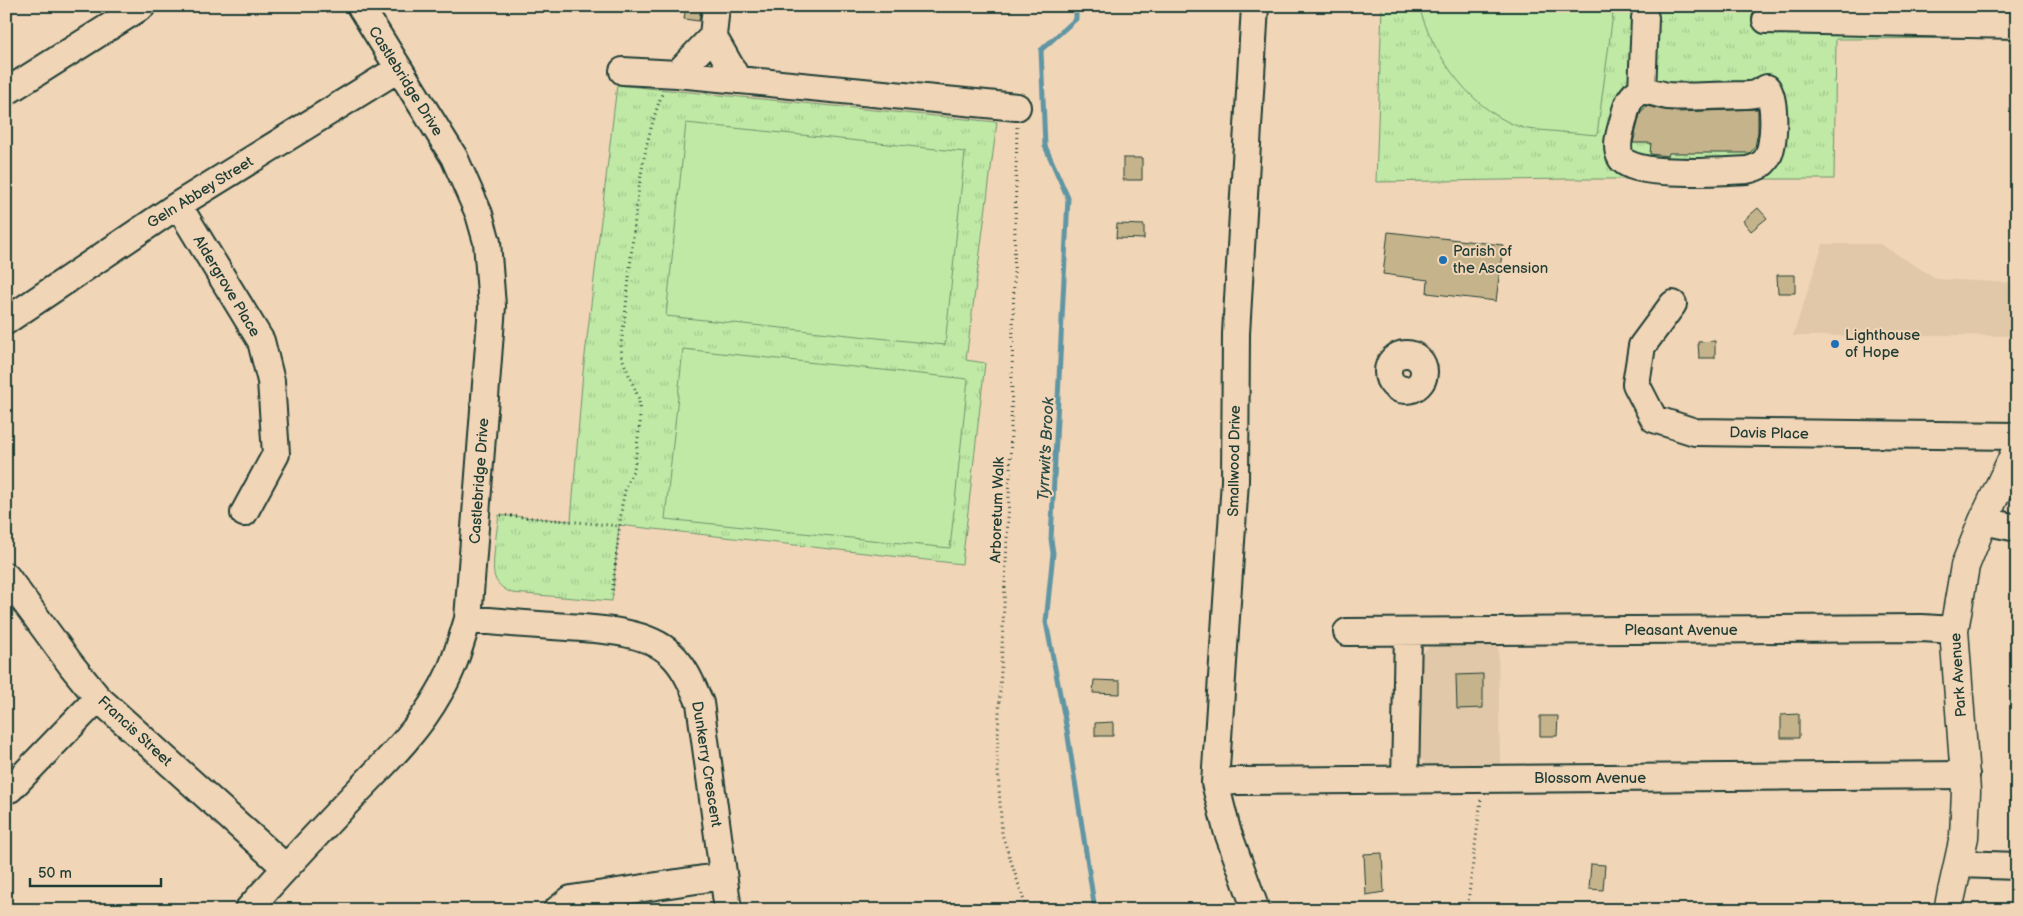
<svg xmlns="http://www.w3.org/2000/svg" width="2023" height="916" viewBox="0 0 2023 916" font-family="'Balsamiq Sans',sans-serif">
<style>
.built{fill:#e0c8a8}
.grass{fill:url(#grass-tufts);stroke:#6f936c}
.garden{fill:#bfe9a5;stroke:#6f936c}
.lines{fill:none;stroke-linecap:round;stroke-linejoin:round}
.stream{stroke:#6196a4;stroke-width:5}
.building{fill:#c5b48b;stroke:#1f3d34}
.minor-casing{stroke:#1f3d34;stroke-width:30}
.major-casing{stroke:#1f3d34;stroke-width:31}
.path{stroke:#1f3d34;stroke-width:3;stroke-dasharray:1 4;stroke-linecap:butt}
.minor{stroke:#f1d5b7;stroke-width:26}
.major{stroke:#f1d5b7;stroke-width:28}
.poi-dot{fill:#1f6fb2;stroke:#f1d5b7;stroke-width:2}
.labels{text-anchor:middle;stroke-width:4;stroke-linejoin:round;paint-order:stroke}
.street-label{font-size:15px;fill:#1f3d34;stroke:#f1d5b7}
.poi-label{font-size:15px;fill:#1f3d34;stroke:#f1d5b7;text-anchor:start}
.water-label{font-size:16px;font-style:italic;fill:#2a4c47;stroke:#f1d5b7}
</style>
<defs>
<pattern id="grass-tufts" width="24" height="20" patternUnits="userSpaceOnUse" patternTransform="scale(1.25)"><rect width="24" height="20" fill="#bfe9a5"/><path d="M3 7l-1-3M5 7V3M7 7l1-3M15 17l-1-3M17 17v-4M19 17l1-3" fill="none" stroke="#a4c98f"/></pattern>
</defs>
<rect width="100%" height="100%" fill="#f1d5b7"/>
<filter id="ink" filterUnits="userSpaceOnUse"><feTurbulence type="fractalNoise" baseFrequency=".02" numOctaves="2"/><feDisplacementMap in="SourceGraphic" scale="10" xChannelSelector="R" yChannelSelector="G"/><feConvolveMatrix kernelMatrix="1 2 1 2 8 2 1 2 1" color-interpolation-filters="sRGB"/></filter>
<g filter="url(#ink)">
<path class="built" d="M1823 244H1880L1937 279 2017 283V336L1941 335 1793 336Z
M1498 642 1500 767 1431 766 1425 764 1419 755 1420 661 1421 655 1429 647 1435 644Z"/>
<path class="grass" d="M1382 6H2017V38L1836 39 1834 179H1565L1376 182Z
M617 85 997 122 966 360 985 363 962 564 619 525 612 601 512 593C503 589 496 584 494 574 492 563 497 528 499 515L571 521 583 372Z"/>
<path class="garden" d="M1419 6H1614L1597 135 1527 129C1475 116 1432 55 1419 6Z
M686 123 965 152 945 345 666 316Z
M683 349 968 379 950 548 665 519Z"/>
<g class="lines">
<path class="stream" d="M1076 6V19L1041 50 1045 146 1068 198 1051 539 1053 553 1046 622 1067 730 1095 910"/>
</g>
<path class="building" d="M686 6H701L699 21 684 19Z
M1646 106 1677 112 1758 109V132L1755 147 1750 153H1669L1668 156 1650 154 1651 143H1633L1640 114Z
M1123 158H1142V180H1123Z
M1758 208 1767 218 1751 231 1743 221Z
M1117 224 1144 225V239L1116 238Z
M1388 232 1503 245 1496 301 1427 293 1428 280 1383 274Z
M1777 275H1795V293H1778Z
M1715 341V358H1699L1698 342Z
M1483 674V708L1457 709 1456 675Z
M1094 680 1120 681V694L1093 693Z
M1799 714V738H1781V715Z
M1540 716H1558L1557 736H1540Z
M1113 722V736H1095V723Z
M1382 853 1384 892 1366 895 1364 854Z
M1591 864 1605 865 1603 890 1589 889Z"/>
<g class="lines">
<g class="minor-casing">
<path id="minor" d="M1255 6 1236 334 1235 481 1215 783 1227 830 1256 910
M1766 20 2017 25
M713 36 738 80
M623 71 677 74 1017 107
M677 74 713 36 716 6
M1767 88C1776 100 1775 145 1767 158 1762 166 1755 168 1747 170 1723 171 1633 178 1621 158 1614 146 1621 130 1624 118 1626 108 1630 93 1642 91 1649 90 1660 95 1668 96 1694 98 1721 95 1748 95L1755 94Z
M1642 91 1645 18
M6 92 142 6
M178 205 261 341 271 381 276 454 244 513
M1673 304 1642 346 1636 384 1654 419 1695 432 2017 436
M6 321 178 205 398 69
M1388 372a18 18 0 1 1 36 0a18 18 0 1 1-36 0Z
M1983 521 2017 528
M6 576 72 666 98 698 285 867
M468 619C497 622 525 624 553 626 588 629 644 628 671 654 685 667 692 685 700 703L728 910
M1347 632 1922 628 1954 630
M1405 779 1408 632
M1215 783 1235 781 1966 775
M6 790 10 789 98 698
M1959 864 2017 866
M248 910C283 870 320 831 356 793 386 762 418 731 439 693 453 670 460 645 468 619L492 306 487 242 479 214 454 157 360 6
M557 910 571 899 723 876"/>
</g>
<g class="major-casing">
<path id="major" d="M1948 910 1964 837 1966 791 1954 630 1965 566 1983 521 2017 449"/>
</g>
<path class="path" d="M1017 127 1010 475 997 756 1002 834 1027 910
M501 515 620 526
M612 595 622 505 626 486 634 469 640 423 639 399 622 358 621 344C634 261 632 173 662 94
M1467 910 1481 799"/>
<use href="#minor" class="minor"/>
<use href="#major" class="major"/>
</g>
</g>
<g class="poi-dot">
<circle cx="1443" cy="260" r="5"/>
<circle cx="1835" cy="344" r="5"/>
</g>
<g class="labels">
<g class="street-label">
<text transform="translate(406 81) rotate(58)" y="5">Castlebridge Drive</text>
<text transform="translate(200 192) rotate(-32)" y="5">Geln Abbey Street</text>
<text transform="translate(227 286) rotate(59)" y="5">Aldergrove Place</text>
<text transform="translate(1769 433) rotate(1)" y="5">Davis Place</text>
<text transform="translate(1234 461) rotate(-89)" y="5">Smallwood Drive</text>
<text transform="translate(479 481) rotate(-86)" y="5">Castlebridge Drive</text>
<text transform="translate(997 510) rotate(-88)" y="5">Arboretum Walk</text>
<text x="1681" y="635">Pleasant Avenue</text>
<text transform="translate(1958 675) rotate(-94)" y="5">Park Avenue</text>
<text transform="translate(135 731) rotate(43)" y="5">Francis Street</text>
<text transform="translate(707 764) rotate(81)" y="5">Dunkerry Crescent</text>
<text x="1590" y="783">Blossom Avenue</text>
</g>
<g class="poi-label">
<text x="1453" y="256">Parish of<tspan x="1453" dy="17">the Ascension</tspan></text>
<text x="1845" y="340">Lighthouse<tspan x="1845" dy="17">of Hope</tspan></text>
</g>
<g class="water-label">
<text transform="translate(1045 449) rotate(-87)" y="6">Tyrrwit's Brook</text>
</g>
</g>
<rect width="2023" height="916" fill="none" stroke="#f1d5b7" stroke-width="25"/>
<rect x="12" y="12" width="1998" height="891" fill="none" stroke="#1f3d34" stroke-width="2" filter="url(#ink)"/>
<path d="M30 878v8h131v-8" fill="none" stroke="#1f3d34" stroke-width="2.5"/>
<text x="38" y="878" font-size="15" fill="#1f3d34" stroke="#f1d5b7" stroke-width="4" paint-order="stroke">50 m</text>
</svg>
